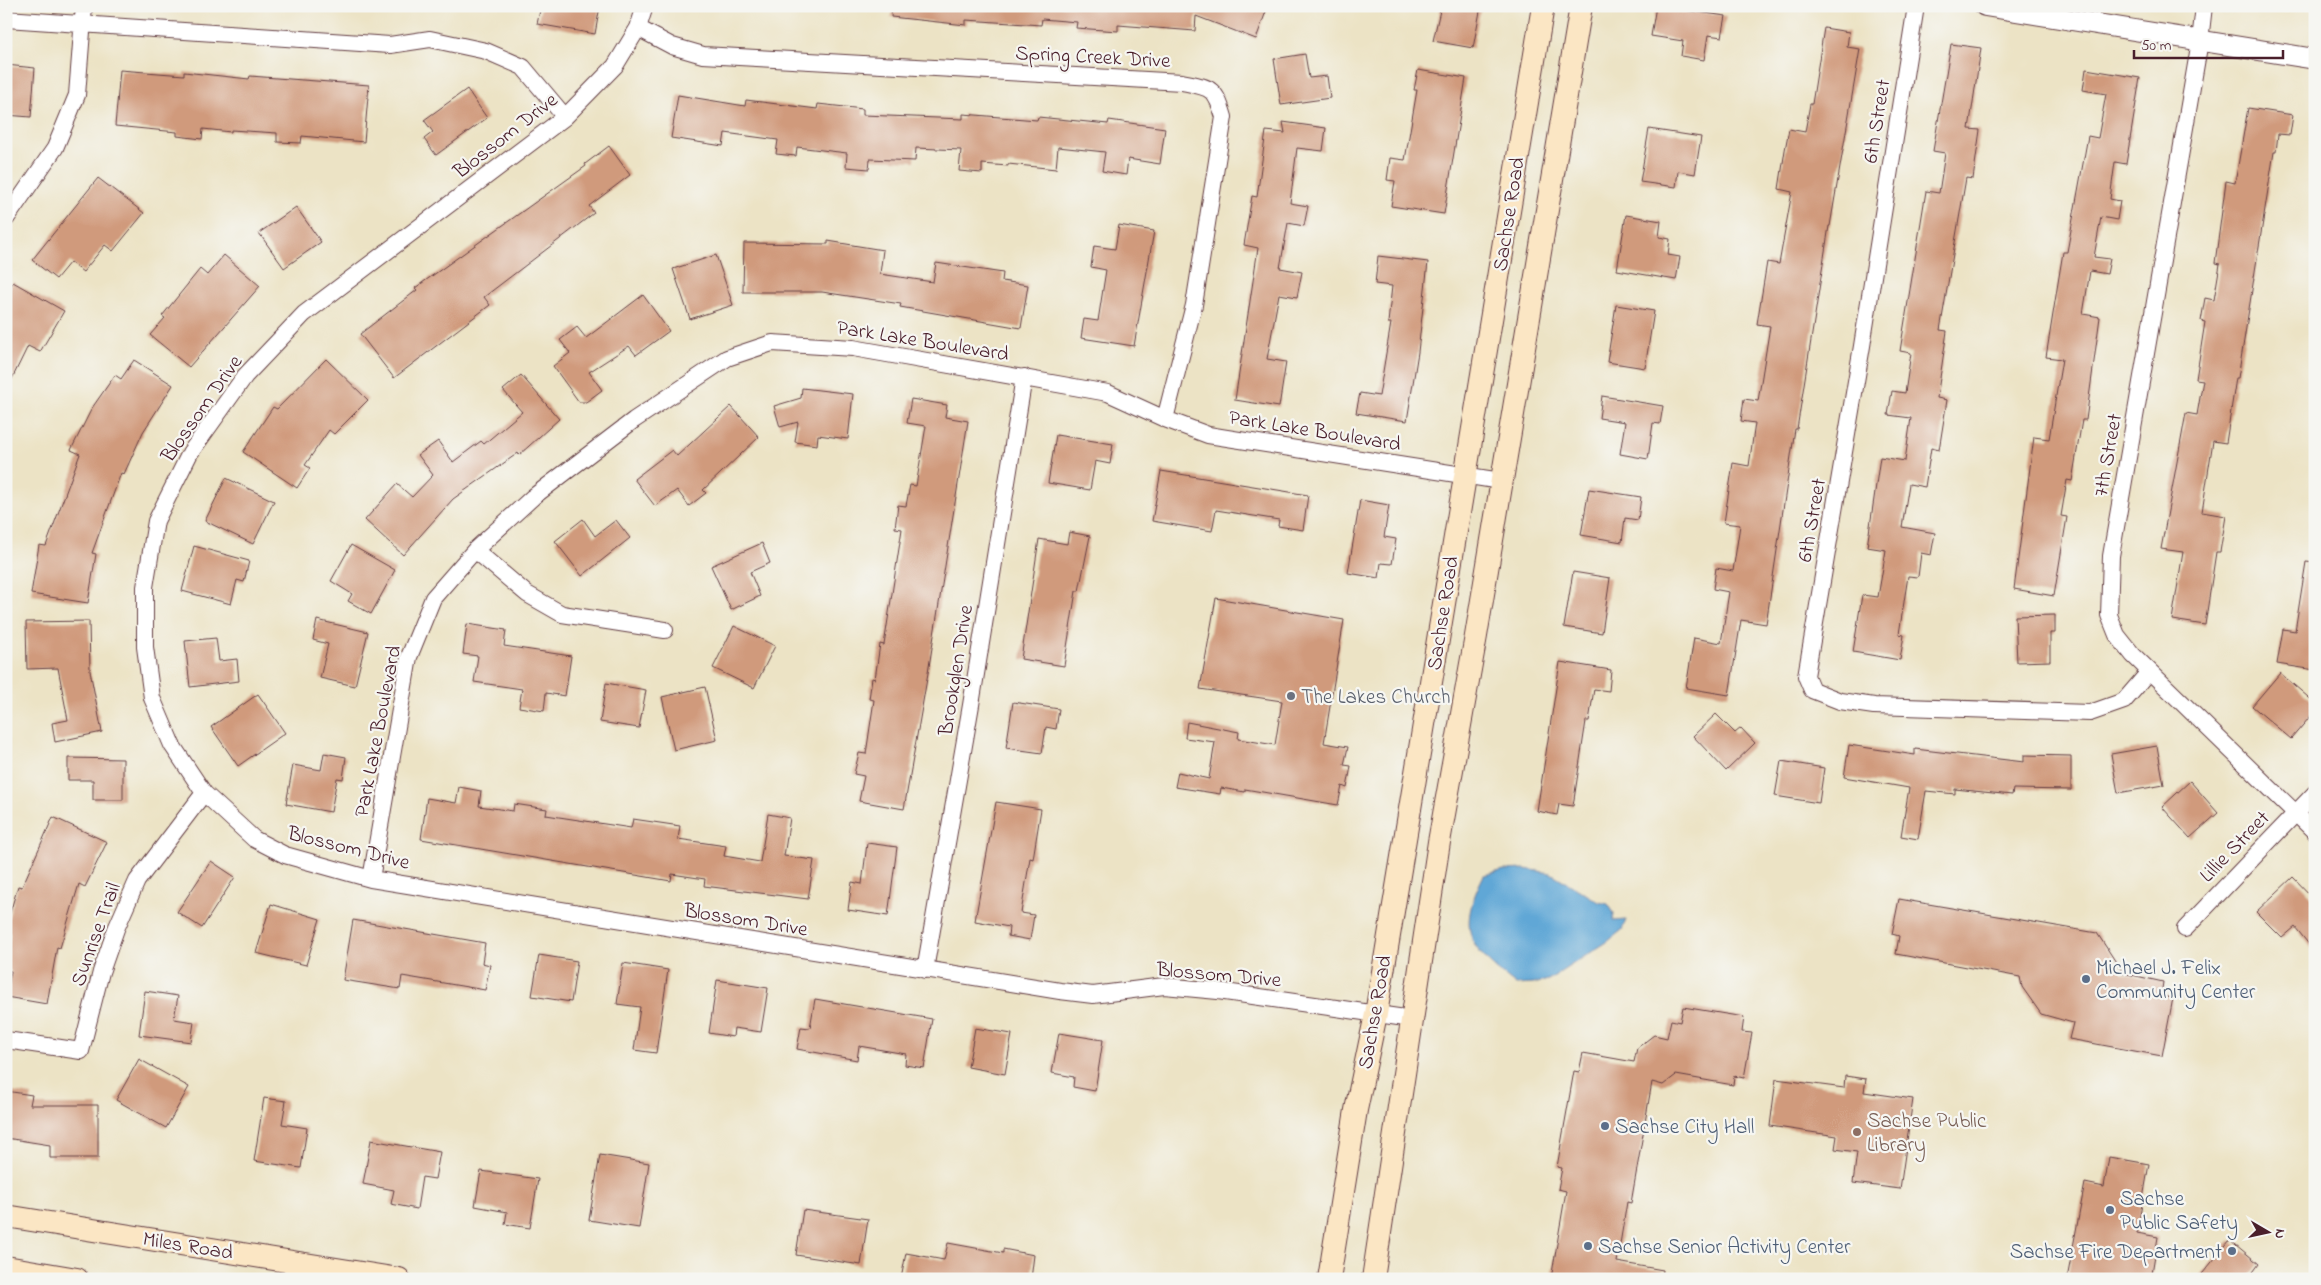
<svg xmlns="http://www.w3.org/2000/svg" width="2321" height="1285" viewBox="0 0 2321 1285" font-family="'Indie Flower',sans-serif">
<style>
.water{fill:#60a7d6;stroke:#556380}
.building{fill:#d09a7c}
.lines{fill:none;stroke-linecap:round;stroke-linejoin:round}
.minor-casing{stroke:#623c42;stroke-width:18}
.tertiary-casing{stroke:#623c42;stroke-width:22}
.secondary-casing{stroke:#623c42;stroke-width:24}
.minor{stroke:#fff;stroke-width:16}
.tertiary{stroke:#fff;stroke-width:20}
.secondary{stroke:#fbe6c4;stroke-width:22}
.worship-dot{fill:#6b7280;stroke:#f6f6f2;stroke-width:2}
.service-dot{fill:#5c6f8a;stroke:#f6f6f2;stroke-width:2}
.education-dot{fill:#8d6e63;stroke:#f6f6f2;stroke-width:2}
.labels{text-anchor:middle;stroke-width:4.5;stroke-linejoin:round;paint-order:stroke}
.street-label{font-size:21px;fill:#4a1f2b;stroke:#f6f6f2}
.worship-label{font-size:21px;fill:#5b616d;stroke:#f6f6f2;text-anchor:start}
.service-label{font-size:21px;fill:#4e5e75;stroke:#f6f6f2;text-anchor:start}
.education-label{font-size:21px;fill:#785e54;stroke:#f6f6f2;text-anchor:start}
</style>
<rect width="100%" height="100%" fill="#f6f6f2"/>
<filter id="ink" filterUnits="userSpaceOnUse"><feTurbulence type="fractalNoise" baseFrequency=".02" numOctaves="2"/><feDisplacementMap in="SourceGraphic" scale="10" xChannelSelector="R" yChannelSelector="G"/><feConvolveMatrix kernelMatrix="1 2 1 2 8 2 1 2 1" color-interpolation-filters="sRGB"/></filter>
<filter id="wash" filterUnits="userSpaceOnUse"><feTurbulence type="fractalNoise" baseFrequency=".0096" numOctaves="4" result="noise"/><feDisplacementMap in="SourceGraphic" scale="20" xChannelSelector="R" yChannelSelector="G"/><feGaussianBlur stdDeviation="1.12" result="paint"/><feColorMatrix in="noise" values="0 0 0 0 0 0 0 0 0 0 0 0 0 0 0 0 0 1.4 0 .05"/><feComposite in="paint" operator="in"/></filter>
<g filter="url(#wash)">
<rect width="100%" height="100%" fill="#ece3c5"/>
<path class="water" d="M1525 869 1551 873 1599 902 1608 904 1614 913 1613 921 1626 920 1622 930 1607 942 1548 980 1534 984 1516 985C1470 949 1455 932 1484 875L1504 870Z"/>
<g id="blocks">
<path class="building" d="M541 6H600L595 34 537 24Z
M892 6H1268L1256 39 1196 16 1195 31 1118 25V31L1076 28 1077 22 1042 19 1041 25 966 20V25L891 17Z
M1441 6H1481L1473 48 1433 41Z
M1656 6 1726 16 1722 37 1708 35 1704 60 1681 56 1683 41 1651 36Z
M1824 28 1849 32 1847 47 1860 49 1830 226H1829L1797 429H1795L1766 624 1741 620 1729 695 1686 688 1694 638 1721 643 1729 592 1713 589 1716 568 1733 571 1740 525 1724 523 1733 463 1749 466 1755 423 1741 421 1744 399 1758 401 1770 326 1757 324 1767 262 1779 264 1792 192 1779 189 1785 150 1789 129 1805 132 1810 104H1812Z
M1951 44 1981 48 1969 129 1980 130 1973 179 1966 178 1940 330 1947 331 1937 398 1947 400 1939 450 1931 448 1925 487 1909 484 1902 527 1935 533 1931 555 1921 553 1918 577 1908 576 1899 634 1904 635 1900 660 1853 652 1862 595 1878 597 1886 550 1867 547 1880 457 1905 461 1911 418 1888 415 1892 391 1905 393 1911 353 1900 351 1926 191 1939 193 1945 153 1933 151Z
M1305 54 1309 78 1327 76 1330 98 1281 105 1274 59Z
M6 65 35 68 31 117 6 115Z
M2086 69 2140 78 2126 164 2115 162 2110 199 2120 201 2117 220 2101 217 2094 257 2110 259 2107 274 2090 271 2083 314 2100 317 2086 420H2082L2072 481 2067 480 2061 516 2067 517 2054 596 2014 589 2034 437 2049 439 2062 359 2046 357 2063 252H2067L2088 136 2098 138 2106 94 2083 90Z
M120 70 184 75V72L249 79 250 76 369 85 364 142 302 136 301 143 277 142V133L231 130V132L203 129 202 139 177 136V132L115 126Z
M1418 70 1466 78 1444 214 1391 206 1395 181 1387 180 1390 158 1405 160 1417 90H1414Z
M467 89 487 118 436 155 424 139 433 132 424 120Z
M678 95 745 106 746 100 817 109 818 104 863 109V115L963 119V114L1037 120 1038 117 1108 124 1109 120 1165 128 1160 164 1128 159 1126 175 1102 171 1105 152 1058 147 1056 169 1008 164V166L982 164V173L959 171 961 150 916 148 915 161 870 159 869 169 846 167 847 153 797 147 796 156 776 154 778 140 725 133 723 146 671 138Z
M2248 108 2293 115 2290 135 2278 134 2276 152H2274L2238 378H2236L2226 443 2213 441 2202 512 2226 516 2220 552H2216L2205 625 2172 620 2183 552 2161 549 2186 413 2197 415 2203 380 2196 379 2205 322 2201 321 2205 298 2214 300 2220 264 2215 263 2226 181 2235 183Z
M1283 122 1326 128 1323 151 1297 148 1290 203 1308 206 1304 226 1288 223 1280 268 1302 272 1297 297 1279 294 1267 359 1286 362 1279 407 1235 400 1258 248 1244 245 1252 196 1257 197 1266 131 1285 133Z
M1649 129 1701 137 1695 174 1678 171 1676 187 1640 182Z
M609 146 630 175 589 206 594 213 484 297 490 305 394 378 360 334 417 290 415 288 586 166 585 164Z
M98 178 144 213 113 251 105 245 83 272 70 262 56 279 32 260Z
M296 207 321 242 284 268 259 233Z
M1626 215 1661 221 1659 237 1670 239 1668 255 1680 257 1676 280 1617 270Z
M1119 225 1154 231 1134 346 1081 338 1084 319 1098 321 1106 270 1091 267 1094 246 1115 249Z
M828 241 883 250 880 274 933 282 936 263 1003 273 1002 281 1028 285 1021 328 900 307 901 304 822 292H743L744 243 828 244Z
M224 255 260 286 189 367 150 335 165 318 162 316 200 269 207 275Z
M716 255 733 305 690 319 673 269Z
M1378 256 1428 262 1418 352 1407 421 1356 413 1360 393 1379 396 1391 323H1388L1392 286 1375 284Z
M13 282 64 311 40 352 28 346 6 391V294Z
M643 295 669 331 636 355 629 346 589 372 602 390 586 402H579L553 366 570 353 560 340 577 327 586 338Z
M1616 305 1654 311 1645 368 1607 362Z
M326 359 368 400 334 434 329 430 305 465 310 468 297 488 243 452 273 407 277 409Z
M134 360 173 385 143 432 124 474 121 473 92 553 96 554 88 603 31 594 39 545 46 546 80 454 71 450 92 408 115 375 121 379Z
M521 375 559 419 519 455 518 453 453 499 403 555 365 520 397 484 412 497 433 475 418 455 438 441 453 462 481 441 484 444 522 412 503 390Z
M802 388 853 394 848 439 818 435 817 445 795 442 798 422 780 427 774 406 801 398Z
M1602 396 1663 406 1660 424 1653 423 1648 459 1620 454 1625 422 1599 418Z
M911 399 947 405 945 417 968 421 928 673 904 809 859 801 864 776 854 774 859 753 866 754 874 700 869 699 872 678 875 679 880 644 884 645 902 529 895 528 898 505 906 506 910 485 916 486 926 426 907 423Z
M731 406 759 437 703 490 706 493 689 506 677 490 655 506 634 479 672 450 677 456Z
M1056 435 1113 444 1110 464 1095 461 1090 490 1048 483Z
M1161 471 1308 495 1303 530 1278 526 1279 520 1216 510 1212 531 1152 521Z
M226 478 274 501 253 544 205 521Z
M1589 489 1641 497 1638 520 1625 518 1622 542 1581 535Z
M1360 500 1389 505 1384 537 1396 539 1392 564 1381 563 1379 578 1348 573Z
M583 519 595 536 616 520 630 538 582 576 555 541Z
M1069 532 1090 536 1079 591H1076L1064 666 1021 659 1039 539 1067 544Z
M762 543 770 563 750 572 760 596 731 610 711 566Z
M351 545 395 570 371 614 348 601 352 594 331 581Z
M194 546 249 561 244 582 237 580 231 604 182 591Z
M2306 562 2315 563V670L2277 664 2283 629 2295 631Z
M1573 572 1610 578 1602 633 1564 627Z
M1216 598 1344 620 1324 743 1348 747 1344 765 1351 766 1347 788 1342 786 1338 805 1245 789V792L1221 788 1220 794 1175 787 1178 772 1209 779 1215 742 1185 738 1187 722 1239 732 1238 739 1275 745 1282 701 1200 689Z
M2055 615V633H2050V661L2017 662 2015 616Z
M317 620 368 632 355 686 320 678 328 644 313 640Z
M89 621 90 671 102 732 55 742 52 723 68 720 58 668 27 669 26 622Z
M467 624 506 630 504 646 571 656 565 696 546 693 544 711 519 707 522 689 474 682 478 656 463 654Z
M734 626 775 646 754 688 713 668Z
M216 638 219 661 237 659 239 681 190 687 185 641Z
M1560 662 1611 670 1609 691 1594 689 1589 721H1586L1573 806 1559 804 1557 815 1537 811Z
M2280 673 2315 703V711L2291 739 2252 706Z
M606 683 646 690 639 728 600 722Z
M705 687 717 740 674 750 662 697Z
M258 694 285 733 238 766 211 727Z
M1013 702 1059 709 1056 729 1046 727 1042 753 1006 748Z
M1716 714 1735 733 1741 728 1755 743 1726 771 1693 736Z
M1849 745 1915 755V749L2024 762V755L2071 756V790L2013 789 2012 795 1955 789V794L1926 791 1918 839 1901 836 1909 788 1844 777Z
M2157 746 2164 785 2118 793 2111 754Z
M324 753 346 757 343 779 337 778 331 812 286 804 293 765 321 770Z
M68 758 123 759V800H93V780H68Z
M1781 761 1824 768 1819 803 1775 796Z
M2190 781 2218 813 2190 838 2162 807Z
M459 787 481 791 479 806 513 811 514 804 547 809 546 815 631 828 633 819 680 826 678 839 726 846 724 856 760 862 768 814 790 818 784 856 814 860 808 899 704 886 705 879 672 874 671 881 421 839 427 798 456 803Z
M996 802 1041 809 1033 859 1030 858 1021 913 1034 915 1030 940 1008 936 1009 927 975 921Z
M53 817 107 842 85 887 79 884 60 948 57 947 47 1004 6 997 11 971 6 970 10 933 6 932V926L18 886 22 887Z
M867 843 897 847 888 916 848 910 852 882 862 884Z
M211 861 235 877 202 928 177 912Z
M2293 877 2315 900V952L2295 927 2282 938 2256 912Z
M1899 899 2097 933 2123 973 2163 982 2161 996 2173 998 2162 1056 2069 1039 2073 1023 2041 1014 2022 987 2020 977 1896 954 1899 936 1892 934Z
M271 904 320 919 306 965 256 953Z
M353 920 485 943 482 963 490 965 485 990 402 976 400 989 343 980Z
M539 955 577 961 571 1002 532 996Z
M623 963 668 970 656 1053 634 1050 640 1007 617 1004Z
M717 980 768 988 761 1032 734 1028 733 1037 709 1033Z
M145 991 178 996 174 1019 194 1022 191 1042 139 1035Z
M815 999 932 1019 924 1068 905 1065 906 1054 859 1046 857 1060 797 1049 801 1027 810 1028Z
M1683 1007 1744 1017 1742 1032 1752 1033 1744 1078 1734 1076 1733 1085 1676 1075 1663 1085 1652 1082 1631 1203 1627 1202 1617 1262 1663 1270 1662 1279H1551L1566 1191 1558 1189 1562 1168 1557 1167 1574 1071 1579 1072 1583 1053 1634 1062 1637 1048 1654 1035 1667 1038 1671 1020 1680 1022Z
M975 1028 1012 1034 1005 1074 968 1067Z
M1059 1033 1103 1040 1095 1091 1073 1087 1074 1077 1052 1073Z
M139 1059 189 1087 166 1128 116 1100Z
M1845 1076 1866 1079 1864 1092 1913 1099 1900 1189 1853 1183 1857 1152 1835 1149 1837 1136 1770 1126 1776 1079 1844 1088Z
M6 1091 32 1095 30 1105H98V1158H50V1145L6 1138Z
M264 1098 286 1101 282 1124 307 1128 301 1168 254 1161Z
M371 1140 440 1152 435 1179 422 1177 417 1209 391 1204 394 1190 363 1184Z
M600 1155 649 1163 639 1228 589 1220Z
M2109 1157 2149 1164 2137 1233 2158 1237 2151 1279H2067L2085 1183 2104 1187Z
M481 1171 538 1179 530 1228 505 1224 507 1212 475 1206Z
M803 1210 868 1219 861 1265 796 1255Z
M2230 1240 2259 1264 2248 1279H2198Z
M948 1243 1003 1253V1249L1034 1255 1031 1279H901L906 1253 944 1260Z"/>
</g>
</g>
<g filter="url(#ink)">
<use href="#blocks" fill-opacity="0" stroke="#623c42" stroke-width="1"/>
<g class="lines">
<g class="minor-casing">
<path id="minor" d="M645 6 638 28 615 66 565 117 304 314 245 376 190 453 156 521 145 587V647L152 698 172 745 204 793 254 839 285 855 371 879 1060 991 1093 995 1164 986 1218 991 1412 1019
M1916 6 1862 346 1806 676 1812 690 1840 701 1874 706 2090 713 2124 701 2149 672
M2204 6 2200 41 2111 556 2109 615 2117 635 2133 655 2315 832
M6 19 390 45 430 39 486 51 523 67 565 117
M638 28 672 46 703 55 1182 82C1211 88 1215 87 1224 117L1194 305 1165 419
M6 219 55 148 77 95 84 6
M475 550 527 594 562 614 665 630
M371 879 409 657 433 598 475 550 533 497 634 420 727 358 772 343 853 348 1108 393 1165 419 1208 435 1501 481
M2185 929 2315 793
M925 970 971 705 1024 377
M6 1040 81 1051 101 972 116 929 137 881 204 793"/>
</g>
<g class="tertiary-casing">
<path id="tertiary" d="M1985 6 2315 59"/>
</g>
<g class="secondary-casing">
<path id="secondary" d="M6 1216 399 1279
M6 1267 77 1279
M1329 1279 1356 1110 1376 1014 1543 6
M1373 1279 1439 842 1476 636 1581 6"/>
</g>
<use href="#minor" class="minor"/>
<use href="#tertiary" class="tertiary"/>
<use href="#secondary" class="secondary"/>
</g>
</g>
<circle class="worship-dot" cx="1291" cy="696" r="5"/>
<g class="service-dot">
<circle cx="2086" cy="979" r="5"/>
<circle cx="1605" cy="1126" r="5"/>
<circle cx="2110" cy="1210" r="5"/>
<circle cx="1588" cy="1246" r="5"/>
<circle cx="2232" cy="1251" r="5"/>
</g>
<circle class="education-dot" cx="1857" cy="1132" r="5"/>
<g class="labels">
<g class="street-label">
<text transform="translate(1093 56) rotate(3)" y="7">Spring Creek Drive</text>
<text transform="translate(1876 121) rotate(-81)" y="7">6th Street</text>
<text transform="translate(505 135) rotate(-38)" y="7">Blossom Drive</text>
<text transform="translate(1508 214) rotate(-81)" y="7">Sachse Road</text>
<text transform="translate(923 340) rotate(9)" y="7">Park Lake Boulevard</text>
<text transform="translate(201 408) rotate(-55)" y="7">Blossom Drive</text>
<text transform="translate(1315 430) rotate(9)" y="7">Park Lake Boulevard</text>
<text transform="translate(2107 455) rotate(-80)" y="7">7th Street</text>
<text transform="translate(1811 520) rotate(-80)" y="7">6th Street</text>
<text transform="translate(1442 613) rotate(-81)" y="7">Sachse Road</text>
<text transform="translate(955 670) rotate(-81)" y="7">Brookglen Drive</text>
<text transform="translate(377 731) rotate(-79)" y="7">Park Lake Boulevard</text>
<text transform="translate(2234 846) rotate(-46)" y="7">Lillie Street</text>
<text transform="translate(349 847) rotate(14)" y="7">Blossom Drive</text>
<text transform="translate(746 919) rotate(9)" y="7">Blossom Drive</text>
<text transform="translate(95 934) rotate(-70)" y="7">Sunrise Trail</text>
<text transform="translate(1219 974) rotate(5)" y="7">Blossom Drive</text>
<text transform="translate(1374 1012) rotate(-80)" y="7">Sachse Road</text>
<text transform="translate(188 1245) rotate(9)" y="7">Miles Road</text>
</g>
<g class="worship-label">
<text x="1301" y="703">The Lakes Church</text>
</g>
<g class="service-label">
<text x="2096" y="974">Michael J. Felix<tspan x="2096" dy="24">Community Center</tspan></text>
<text x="1615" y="1133">Sachse City Hall</text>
<text x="2120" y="1205">Sachse<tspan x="2120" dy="24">Public Safety</tspan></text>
<text x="1598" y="1253">Sachse Senior Activity Center</text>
<text x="2222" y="1258" text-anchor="end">Sachse Fire Department</text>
</g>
<g class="education-label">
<text x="1867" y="1127">Sachse Public<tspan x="1867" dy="24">Library</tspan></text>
</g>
</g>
<rect width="2321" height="1285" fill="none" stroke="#f6f6f2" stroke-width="25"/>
<g transform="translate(2268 1232) rotate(99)" stroke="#f6f6f2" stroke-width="4" paint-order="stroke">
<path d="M0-4L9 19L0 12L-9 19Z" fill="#4a1f2b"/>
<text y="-8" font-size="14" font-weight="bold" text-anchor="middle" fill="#4a1f2b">N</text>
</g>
<path d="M2134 50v8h149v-8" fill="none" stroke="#4a1f2b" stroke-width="2.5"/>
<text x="2141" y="50" font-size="15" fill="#4a1f2b" stroke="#f6f6f2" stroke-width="4" paint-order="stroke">50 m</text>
</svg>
